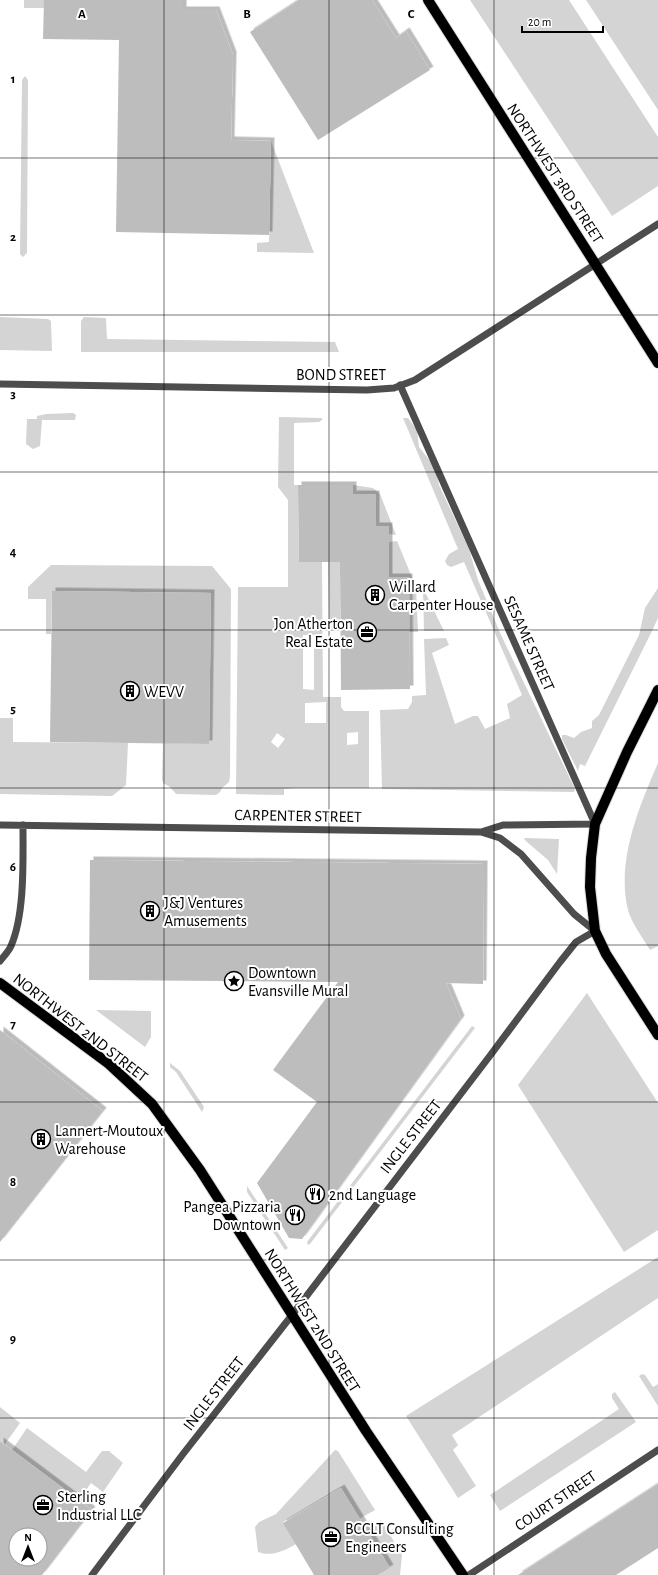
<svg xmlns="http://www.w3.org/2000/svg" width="658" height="1575" viewBox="0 0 658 1575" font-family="'Alegreya Sans',sans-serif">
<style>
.green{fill:#d4d4d4;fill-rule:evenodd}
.building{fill:#bdbdbd;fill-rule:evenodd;filter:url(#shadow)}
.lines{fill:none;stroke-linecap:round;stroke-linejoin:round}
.major-casing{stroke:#dbdbdb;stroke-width:12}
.minor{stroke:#4d4d4d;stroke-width:7}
.major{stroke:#000;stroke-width:10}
.grid{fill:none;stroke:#000;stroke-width:1;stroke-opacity:0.55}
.labels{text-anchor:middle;stroke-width:4;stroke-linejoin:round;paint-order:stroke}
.street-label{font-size:16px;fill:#000;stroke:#fff}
.poi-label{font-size:16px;fill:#000;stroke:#fff;text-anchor:start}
.grid-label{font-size:13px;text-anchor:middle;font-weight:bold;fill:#000;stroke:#fff;stroke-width:4;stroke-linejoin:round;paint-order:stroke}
</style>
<defs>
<filter id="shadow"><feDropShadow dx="3.5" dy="-3.5" stdDeviation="0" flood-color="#0004"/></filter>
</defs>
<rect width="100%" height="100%" fill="#fff"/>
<path class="green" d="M24 0H44V8H24Z
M470 0H569L658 137V186L612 216Z
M586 0H658V110Z
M25 76 28 80 27 253 23 257 20 254 22 80Z
M271 141 314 253 257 252V243L269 242Z
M0 317 48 319 51 321 52 351 0 350Z
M84 317 106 318 107 339 335 342 339 352H81V321Z
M73 413 76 415 75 420H42L40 446 33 449 26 444 27 419H37V416L46 414Z
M279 417 322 418V420L319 422 294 423V485H298L299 562H322L323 697H341V707L344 711H369V788H296L284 789V795L236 794 238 587H288V500L278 487ZM303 635H314V690L303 689ZM326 702V723H305V703ZM358 732V744L347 745V733ZM277 733 285 739 278 748 271 742Z
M403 418H408L417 430 419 447 435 467 439 485 469 549 478 580 501 635 575 789 574 792 382 789 380 710 408 709 412 702V696L426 695 424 639 446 638 449 645 432 653 455 724 473 716H478L485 729 510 718 507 704 522 695 464 562 451 567 447 565 445 561 449 554 458 549Z
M353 485 373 488 380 494 396 535 389 534 376 526 353 494Z
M397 541 416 587 418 632H409V577H379L389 542Z
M328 562H362L340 577V629H329Z
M51 565 212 566 231 589 230 776 229 782 222 788 220 792 216 795 176 794 170 787 163 783 162 779 163 743 209 744 211 593 52 591 51 634H46V599H28V587Z
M423 588 444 631H424Z
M658 588V618L652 631 585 766 580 764 578 771 562 739V735H566L574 738 581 732 592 728V721L599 715 639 635 645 608Z
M0 718H13V742L128 743 126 785 112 796 0 794Z
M658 763V946L650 950C643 938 632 924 628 910 616 861 639 807 658 763Z
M525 838 559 839 557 874 548 860 527 842 524 839Z
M587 993 658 1103V1230L624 1252 518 1085Z
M96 1010 151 1011V1037L145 1047Z
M472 1026 475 1028 310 1244 308 1245 307 1242Z
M170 1063 180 1071 204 1107 202 1112 176 1072 170 1067Z
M247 1186 288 1248 285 1250 247 1192Z
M658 1257V1298L452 1435 458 1445 453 1450 476 1486 458 1498 406 1416Z
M642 1374 645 1375 653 1387 658 1384V1406L639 1376Z
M615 1392 636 1422 500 1511 490 1495 619 1409 612 1398V1394Z
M0 1407 20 1423 5 1444 0 1441Z
M27 1428 86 1472 102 1451H109L123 1463 103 1492 91 1483 79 1500 12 1450Z
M335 1450 338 1451 375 1510 359 1519 341 1488 283 1522 296 1544C284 1551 272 1557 258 1552L255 1527 259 1522 276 1514Z
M381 1520 402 1555 400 1575H378L390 1568 367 1530Z"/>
<path class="building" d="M44 0H183V10H216L233 55 231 140 271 141 269 235 116 232 119 40 43 39Z
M299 0H372L396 38 406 31 430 70 318 140 250 32Z
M298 485H353V494H376V526H389V577H409L410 689 341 690 340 562H299Z
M52 591 211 593 209 744 50 742Z
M90 860 484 864 483 984 446 983 461 1019 302 1239 289 1238 257 1183 317 1102 273 1070 338 982 89 980Z
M0 1030 103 1111 0 1242Z
M0 1441 92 1510 42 1575H0ZM16 1535H40V1559H16Z
M658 1484V1548L616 1575H518Z
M341 1488 390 1568 378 1575H314L283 1523Z"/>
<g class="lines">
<g class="major-casing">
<path id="major" d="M428 0 658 363
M658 690 627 752 595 824 591 858 590 887 595 931 606 954 658 1035
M0 983 109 1064 152 1104 200 1170 366 1431 463 1575"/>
</g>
<path class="minor" d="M0 384 367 390 394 388 415 380 658 224
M0 825 481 832 503 825 595 824 400 385
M0 961C4 956 9 951 11 946 25 914 23 860 23 825
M92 1575 183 1454 292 1315 489 1057 560 962 576 942 595 931 574 914 521 854 500 838 481 832
M469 1575 658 1450"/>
<use href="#major" class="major"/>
</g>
<path class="grid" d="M164 0V1575M329 0V1575M494 0V1575M0 158H658M0 315H658M0 472H658M0 630H658M0 788H658M0 945H658M0 1102H658M0 1260H658M0 1418H658"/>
<defs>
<g id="building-ring" transform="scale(1)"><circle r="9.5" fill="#fff" stroke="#000" stroke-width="1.5"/><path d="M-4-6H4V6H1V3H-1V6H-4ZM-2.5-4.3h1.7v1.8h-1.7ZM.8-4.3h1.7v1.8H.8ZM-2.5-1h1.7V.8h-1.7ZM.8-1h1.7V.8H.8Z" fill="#000"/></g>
<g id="office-ring" transform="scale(1)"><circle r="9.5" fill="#fff" stroke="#000" stroke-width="1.5"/><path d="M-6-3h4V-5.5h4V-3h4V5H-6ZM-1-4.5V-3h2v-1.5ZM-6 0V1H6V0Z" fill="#000"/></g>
<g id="sight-ring" transform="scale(1)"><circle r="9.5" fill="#fff" stroke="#000" stroke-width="1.5"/><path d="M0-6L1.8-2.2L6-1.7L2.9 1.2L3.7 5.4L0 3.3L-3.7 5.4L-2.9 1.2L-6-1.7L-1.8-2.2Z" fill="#000"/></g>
<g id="restaurant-ring" transform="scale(1)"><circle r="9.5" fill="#fff" stroke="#000" stroke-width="1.5"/><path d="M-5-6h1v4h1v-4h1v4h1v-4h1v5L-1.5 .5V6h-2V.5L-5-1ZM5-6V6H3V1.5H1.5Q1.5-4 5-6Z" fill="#000"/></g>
</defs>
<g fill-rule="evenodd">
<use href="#building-ring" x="375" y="595"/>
<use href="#office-ring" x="367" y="632"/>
<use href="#building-ring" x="130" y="691"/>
<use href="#building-ring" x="150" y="911"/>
<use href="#sight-ring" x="234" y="981"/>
<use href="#building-ring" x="41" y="1139"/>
<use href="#restaurant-ring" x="315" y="1194"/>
<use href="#restaurant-ring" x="295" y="1215"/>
<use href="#office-ring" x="43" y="1505"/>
<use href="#office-ring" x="331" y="1537"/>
</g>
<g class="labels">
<g class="street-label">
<text transform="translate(556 173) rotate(57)" y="6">NORTHWEST 3RD STREET</text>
<text x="341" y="380">BOND STREET</text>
<text transform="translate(530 643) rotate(66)" y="6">SESAME STREET</text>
<text transform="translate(298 815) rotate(1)" y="6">CARPENTER STREET</text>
<text transform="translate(81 1027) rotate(38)" y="6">NORTHWEST 2ND STREET</text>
<text transform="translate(410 1136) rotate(-52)" y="6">INGLE STREET</text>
<text transform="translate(313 1320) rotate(58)" y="6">NORTHWEST 2ND STREET</text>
<text transform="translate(213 1393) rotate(-52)" y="6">INGLE STREET</text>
<text transform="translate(555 1500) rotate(-34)" y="6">COURT STREET</text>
</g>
<g class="poi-label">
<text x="389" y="592">Willard<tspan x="389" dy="18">Carpenter House</tspan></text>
<text x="353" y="629" text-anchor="end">Jon Atherton<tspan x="353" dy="18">Real Estate</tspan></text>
<text x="144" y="697">WEVV</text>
<text x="164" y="908">J&amp;J Ventures<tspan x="164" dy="18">Amusements</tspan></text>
<text x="248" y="978">Downtown<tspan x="248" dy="18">Evansville Mural</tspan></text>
<text x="55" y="1136">Lannert-Moutoux<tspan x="55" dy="18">Warehouse</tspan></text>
<text x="329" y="1200">2nd Language</text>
<text x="281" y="1212" text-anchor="end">Pangea Pizzaria<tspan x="281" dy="18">Downtown</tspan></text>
<text x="57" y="1502">Sterling<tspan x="57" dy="18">Industrial LLC</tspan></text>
<text x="345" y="1534">BCCLT Consulting<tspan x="345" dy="18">Engineers</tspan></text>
</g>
</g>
<g class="grid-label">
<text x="82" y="18">A</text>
<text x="247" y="18">B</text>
<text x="411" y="18">C</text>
<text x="13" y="83">1</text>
<text x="13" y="241">2</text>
<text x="13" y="398">3</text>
<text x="13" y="556">4</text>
<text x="13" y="713">5</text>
<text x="13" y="871">6</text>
<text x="13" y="1028">7</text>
<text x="13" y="1186">8</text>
<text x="13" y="1343">9</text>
</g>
<g transform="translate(28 1547)"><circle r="19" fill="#ffffff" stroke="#999999"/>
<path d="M0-3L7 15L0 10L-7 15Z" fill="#000000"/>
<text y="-6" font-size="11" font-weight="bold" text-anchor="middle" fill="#000000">N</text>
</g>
<path d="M522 26v6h81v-6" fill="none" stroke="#000000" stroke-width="2"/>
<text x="528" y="26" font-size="12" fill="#000000" stroke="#ffffff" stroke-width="3" paint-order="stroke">20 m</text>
</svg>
